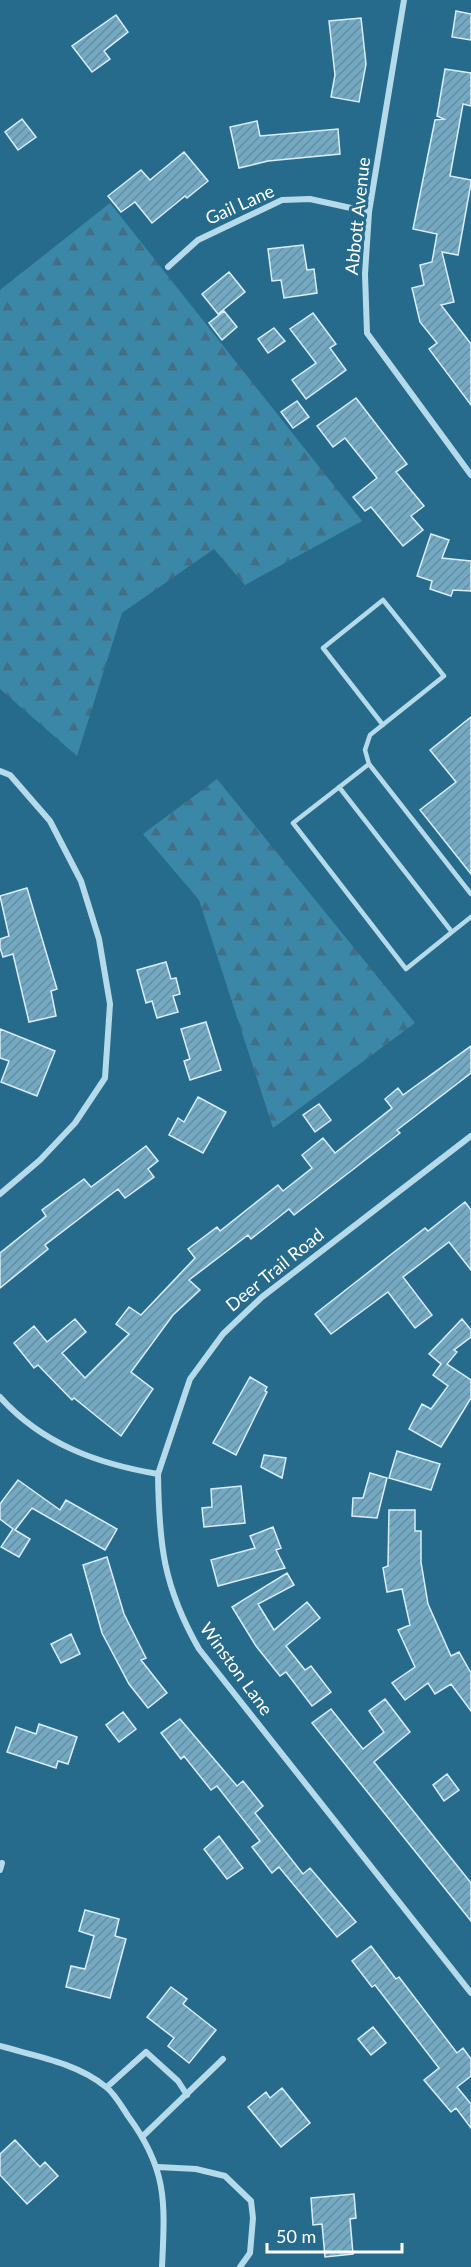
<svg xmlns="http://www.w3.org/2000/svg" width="471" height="2267" viewBox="0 0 471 2267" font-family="Lato,sans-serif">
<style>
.forest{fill:url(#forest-firs)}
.building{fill:url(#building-hatch);stroke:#d9eef8;stroke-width:1.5}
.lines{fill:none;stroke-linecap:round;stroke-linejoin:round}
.service{stroke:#b5daea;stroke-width:4.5}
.minor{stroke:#b5daea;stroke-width:6}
.labels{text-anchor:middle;stroke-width:6;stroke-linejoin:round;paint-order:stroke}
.street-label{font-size:18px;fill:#fff;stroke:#266b8c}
</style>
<defs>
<pattern id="forest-firs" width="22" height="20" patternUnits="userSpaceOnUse" patternTransform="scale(1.5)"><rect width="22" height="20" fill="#3b87a8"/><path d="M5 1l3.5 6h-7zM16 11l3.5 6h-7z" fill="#426f83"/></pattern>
<pattern id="building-hatch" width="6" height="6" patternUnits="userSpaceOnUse" patternTransform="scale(1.5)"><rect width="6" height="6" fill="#73a9c2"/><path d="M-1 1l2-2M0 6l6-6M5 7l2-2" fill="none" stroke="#678d9f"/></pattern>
</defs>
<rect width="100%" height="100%" fill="#266b8c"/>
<path class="forest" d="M110 203 362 521 245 585 214 549 122 613 77 756 0 689V290Z
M217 779 415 1023 273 1128 199 900 143 834Z"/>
<path class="building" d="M456 11 471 14V40L452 37Z
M116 15 128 32 104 51 110 59 92 72 72 46Z
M361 18 366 64 359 102 331 97 335 75 329 21Z
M445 69 471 73V106L463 104 450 176 471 180V183L458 255 442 252 454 302 441 305 471 344V405L429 349 437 343 420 322 412 288 424 285 420 265 432 262 437 234 413 229 435 120 444 119 437 116Z
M22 119 36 137 18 150 5 132Z
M257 121 260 136 338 129 340 154 268 161 239 168 230 127Z
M184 152 208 181 187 198 185 196 152 223 135 202 121 212 108 196 141 170 150 180Z
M303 245 307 270 314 269 317 293 284 298 281 280 272 281 268 249Z
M229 272 245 292 218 314 202 294Z
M224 311 237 327 222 340 209 323Z
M313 313 336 344 330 348 346 370 306 399 292 380 316 363 290 329Z
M274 328 285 341 268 353 258 339Z
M356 398 407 464 396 472 424 506 411 516 423 530 403 546 371 507 365 511 353 497 377 478 345 438 333 447 317 426Z
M297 401 309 417 293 428 281 412Z
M431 534 449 540 442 558 471 561V591L453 590 451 596 430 589 432 581 417 576Z
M471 717V874L420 810 456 782 430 750Z
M27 888 57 989 51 991 56 1016 29 1022 13 954 3 957 0 948V939L9 936 0 896Z
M166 962 171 979 176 978 180 994 173 996 178 1012 157 1018 152 1001 146 1003 137 970Z
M206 1022 221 1070 190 1080 184 1061 190 1059 181 1029Z
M0 1029 55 1051 37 1096 1 1082 9 1061 0 1058Z
M471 1046V1073L397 1130 400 1133 294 1215 289 1209 251 1239 248 1235 189 1280 200 1290 173 1315 131 1372 153 1389 121 1436 74 1398 72 1400 38 1365 34 1368 14 1343 34 1326 47 1342 75 1319 86 1332 62 1353 85 1378 129 1334 116 1324 129 1307 141 1315 195 1258 188 1249 217 1227 220 1231 278 1185 283 1191 312 1168 302 1155 323 1138 335 1153 392 1108 385 1099 398 1088 403 1095Z
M198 1097 226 1112 203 1153 169 1135 178 1118 184 1122Z
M319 1104 331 1120 315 1132 303 1115Z
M146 1146 158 1161 148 1169 154 1177 125 1198 118 1189 45 1245 48 1249 0 1288V1253L46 1216 42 1210 84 1179 91 1187Z
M465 1202 471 1210V1270L449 1242 403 1277 432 1315 415 1328 388 1292 331 1334 315 1314 425 1228 428 1231Z
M462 1319 471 1330V1337L454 1350 457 1352 447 1364 471 1380V1398L441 1447 409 1429 422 1404 431 1409 448 1386 433 1375 441 1364 429 1354Z
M250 1377 267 1387 265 1391 267 1392 236 1455 213 1443Z
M397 1451 440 1464 431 1490 389 1478Z
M264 1455 286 1458 282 1478 261 1467Z
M370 1473 387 1478 377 1518 352 1516 353 1498H363Z
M18 1480 60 1510 66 1500 117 1529 105 1550 32 1508 15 1530 30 1539 19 1557 1 1547 13 1529 0 1519V1504Z
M241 1486 245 1523 204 1527 202 1508 212 1507 211 1489Z
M389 1510H415V1531H421V1562L428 1604 451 1656 459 1652 471 1673V1711L451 1684 435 1694 428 1683 405 1700 392 1683 415 1667 398 1630 410 1625 402 1589 387 1592 383 1568 388 1566Z
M273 1527 281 1548 276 1550 285 1568 218 1586 211 1560 255 1548 250 1536Z
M107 1557 124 1614 146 1658 141 1660 167 1693 148 1708 129 1684 102 1633 83 1565Z
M287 1573 294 1585 258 1604 274 1630 307 1602 320 1618 286 1646 305 1670 311 1666 331 1692 312 1706 286 1672 280 1676 256 1646 232 1607Z
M71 1634 80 1654 61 1663 51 1644Z
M385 1699 410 1732 374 1762 471 1883V1921L312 1723 331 1709 363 1749 384 1732 369 1711Z
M123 1712 136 1729 119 1742 106 1725Z
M180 1719 237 1786 243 1781 263 1806 255 1813 303 1874 310 1868 356 1922 337 1937 279 1867 272 1873 252 1847 260 1841 217 1786 211 1790 184 1756 181 1759 161 1733Z
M39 1724 77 1737 68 1764 58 1761 56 1768 7 1752 16 1727 36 1734Z
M447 1774 459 1790 444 1801 433 1785Z
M219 1836 243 1868 227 1879 204 1849Z
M85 1910 119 1919 115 1936 126 1939 110 1998 66 1987 71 1966 85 1969 94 1936 79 1931Z
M371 1946 396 1979 399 1977 457 2053 463 2048 471 2059V2076L457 2087 471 2104V2128L456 2108 451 2112 424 2080 439 2068 375 1985 372 1987 352 1961Z
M171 1987 187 1999 183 2004 216 2030 189 2063 168 2046 174 2038 147 2017Z
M373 2027 386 2043 371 2055 358 2039Z
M282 2088 310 2123 281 2147 248 2107 266 2092 270 2098Z
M15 2140 40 2167 45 2162 58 2176 27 2204 0 2175V2154Z
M354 2194 356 2218 350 2219 353 2254 325 2257 322 2224 313 2225 311 2198Z"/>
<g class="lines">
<path class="service" d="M383 725 323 648 383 600 444 676 370 735 365 750 369 764 471 894
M339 787 452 932 406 969 293 823 369 764
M452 932 471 917"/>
<path class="minor" d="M404 0 369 212 365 274 367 333 471 475
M168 267 198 240 282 200 310 199 369 212
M0 771 10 775 50 821 81 881 99 939 110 1004 105 1078 75 1123 40 1160 0 1194
M0 1397C42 1444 98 1464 158 1474 159 1544 163 1586 199 1649L471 1993
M158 1474 190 1379 223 1334 262 1297 471 1136
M0 1870 2 1863
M0 2046C35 2056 77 2063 106 2087 115 2094 122 2107 128 2116 168 2170 165 2203 162 2267
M107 2087 146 2052 178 2081 187 2095
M143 2136 223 2059
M158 2167 196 2169 225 2176 251 2201 253 2218 250 2253 240 2267"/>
</g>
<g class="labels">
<g class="street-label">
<text transform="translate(240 205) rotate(-24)" y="6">Gail Lane</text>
<text transform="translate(358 216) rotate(-84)" y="6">Abbott Avenue</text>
<text transform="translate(275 1270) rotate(-39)" y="6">Deer Trail Road</text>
<text transform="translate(236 1669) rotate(54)" y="6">Winston Lane</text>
</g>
</g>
<path d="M267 2243v9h135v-9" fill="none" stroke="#ffffff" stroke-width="3"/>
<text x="276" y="2243" font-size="18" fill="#ffffff" stroke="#266b8c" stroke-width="4.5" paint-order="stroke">50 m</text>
</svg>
